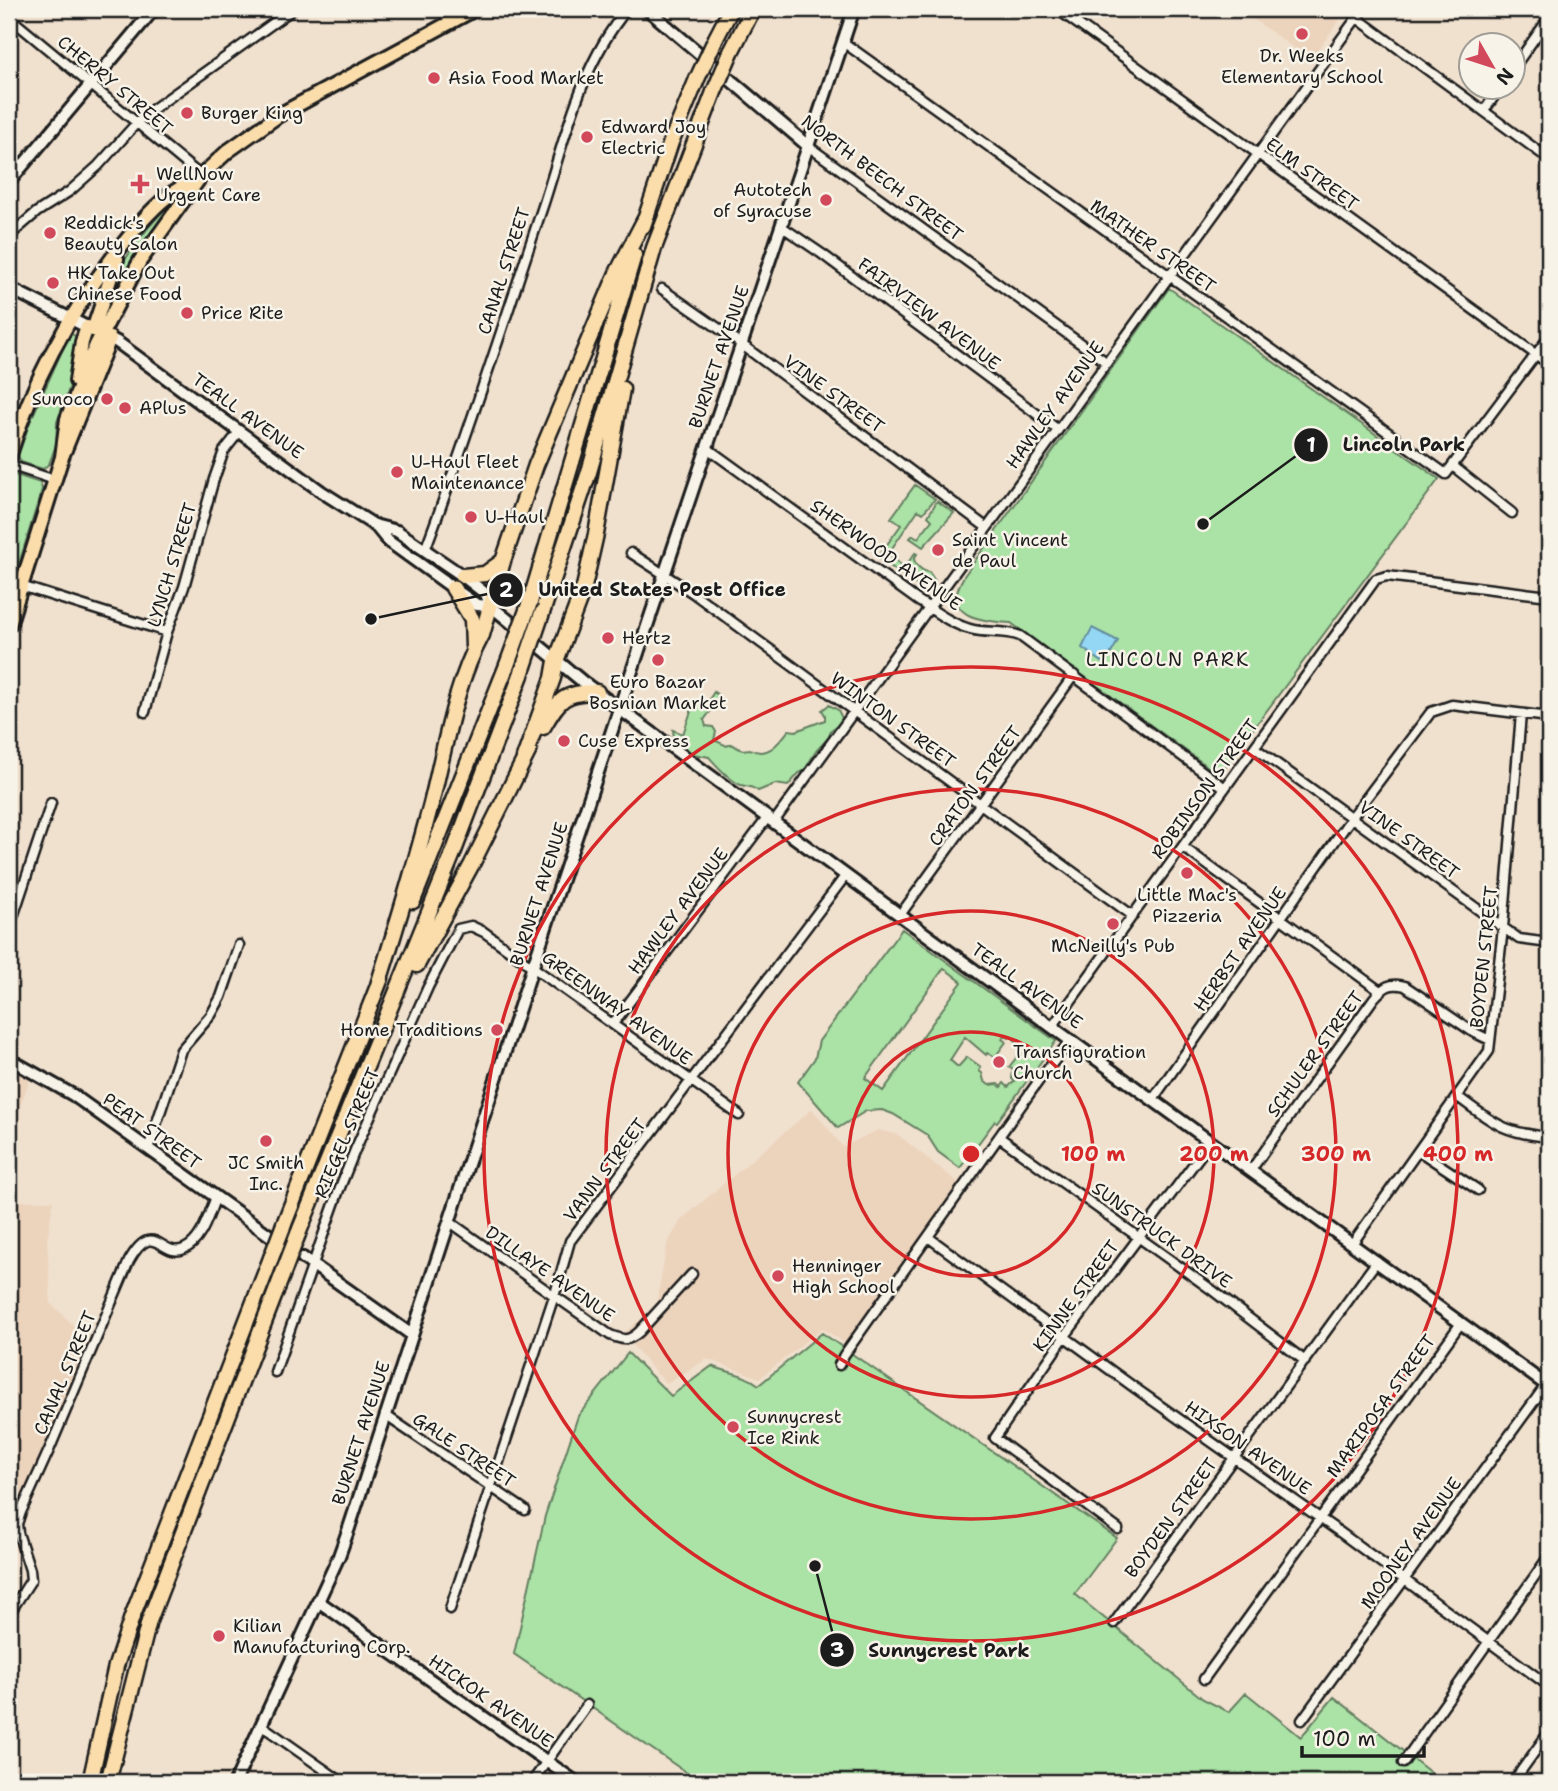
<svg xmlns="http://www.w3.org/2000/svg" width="1558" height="1791" viewBox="0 0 1558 1791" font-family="'Shantell Sans',sans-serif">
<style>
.built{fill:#ecd3bc}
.green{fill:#abe2a6;stroke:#647f61;stroke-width:2;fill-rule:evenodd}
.water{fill:#93d7f5;stroke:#638c9e;stroke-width:2}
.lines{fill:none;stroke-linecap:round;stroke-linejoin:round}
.street-casing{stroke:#1c1c1c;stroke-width:13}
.secondary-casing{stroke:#1c1c1c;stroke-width:16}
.primary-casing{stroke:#1c1c1c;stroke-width:18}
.highway-casing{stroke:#1c1c1c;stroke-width:19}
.street{stroke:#f7f3e8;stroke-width:8}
.secondary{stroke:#f7f3e8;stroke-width:10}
.primary{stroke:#faddab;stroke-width:12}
.highway{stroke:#faddab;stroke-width:14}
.highway-bridge-casing{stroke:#1c1c1c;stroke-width:19;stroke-linecap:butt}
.highway-bridge{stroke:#faddab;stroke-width:14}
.ring{fill:none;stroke:#d62828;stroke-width:3.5}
.poi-dot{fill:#d1495b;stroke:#f7f3e8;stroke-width:2.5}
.labels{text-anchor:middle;stroke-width:5;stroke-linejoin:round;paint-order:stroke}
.poi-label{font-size:18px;fill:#1c1c1c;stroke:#f7f3e8;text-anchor:start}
.street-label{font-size:18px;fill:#1c1c1c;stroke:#f7f3e8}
.neighbourhood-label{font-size:19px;letter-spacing:2px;fill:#1c1c1c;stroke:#f7f3e8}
.centre{fill:#d62828;stroke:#f7f3e8;stroke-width:3.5}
.ring-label{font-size:21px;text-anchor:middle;font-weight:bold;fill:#d62828;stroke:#f7f3e8;stroke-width:5;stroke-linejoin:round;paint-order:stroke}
.leader{fill:none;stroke:#1c1c1c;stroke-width:2.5}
.callout-dot{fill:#1c1c1c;stroke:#f7f3e8;stroke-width:2.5}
.mark-label{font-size:21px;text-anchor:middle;font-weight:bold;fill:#fff}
.callout-label{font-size:19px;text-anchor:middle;font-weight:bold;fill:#1c1c1c;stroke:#f7f3e8;stroke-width:5;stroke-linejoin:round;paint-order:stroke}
</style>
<rect width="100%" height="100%" fill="#f0e0ce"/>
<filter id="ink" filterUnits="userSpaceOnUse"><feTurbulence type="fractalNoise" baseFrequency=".0143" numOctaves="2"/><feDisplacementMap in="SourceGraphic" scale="14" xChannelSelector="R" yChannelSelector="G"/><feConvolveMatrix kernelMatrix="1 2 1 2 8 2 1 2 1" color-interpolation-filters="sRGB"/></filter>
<g filter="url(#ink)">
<path class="built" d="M1239 9H1347L1311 60Z
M9 1059 33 1072 9 1134Z
M812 1109 843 1147 878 1130 898 1135 960 1184 845 1343 822 1328 760 1378 707 1359 666 1384 623 1334 656 1306 667 1245 681 1220Z
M14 1201H53L47 1241 51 1304 89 1340 21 1503 13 1532 17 1547 9 1556V1214Z"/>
<path class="green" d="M172 202 174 205 104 320C105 278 143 231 172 202Z
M1169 288 1439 479 1219 775 1011 623C980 621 940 617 964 576Z
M70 333 80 339 75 372 57 422 56 445 49 464 43 469 21 462 18 456 30 422Z
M16 475 40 483 42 489 18 567 10 573 9 487 11 479Z
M915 485 935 499 923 513 918 510 888 554 901 565V574L878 557 901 525 891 518Z
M937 501 954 513 923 547 910 538 913 535 918 538 932 520 928 516Z
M915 553 917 554 914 559C915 565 923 572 929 572L935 581 926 593 909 579 907 564Z
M714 692 718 695V701L704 720 706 726 713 727 716 732 714 740 727 746 731 744 742 750 750 749C767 759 779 743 789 730L796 731 825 720V715L822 710 829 705 838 710 842 718 840 724 831 730 829 737 816 751 804 771 799 773 788 786 775 784 758 791C752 786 748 787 741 785 730 781 717 766 709 757L693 754 674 738 673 730 683 734 695 700 706 704Z
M902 929 1056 1041 997 1122 995 1121 960 1168 938 1152 927 1135 893 1114 882 1110 866 1111 838 1128 798 1082 815 1058 819 1041ZM944 968 962 982 883 1091 865 1078ZM1004 1035 1009 1038 1011 1036 1020 1045 1022 1043 1027 1051 1023 1054 1021 1052 1009 1067 1013 1070 1012 1079 1015 1081 1008 1087 1004 1083 1001 1087 998 1084 989 1085 984 1081 982 1073 979 1071 981 1067 967 1057 958 1067 950 1060 965 1037 986 1055 987 1053 995 1057 1006 1042 1002 1039Z
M822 1333 1117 1538 1075 1594 1203 1699 1229 1712 1246 1693 1301 1737 1334 1697 1440 1780 1439 1782H700L514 1654 545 1516 578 1416 628 1353 671 1396 712 1366C729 1373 745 1374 759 1385Z"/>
<path class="water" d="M1092 628 1118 641 1105 664 1082 648Z"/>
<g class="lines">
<g class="street-casing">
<path id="street" d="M1057 9 1549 364
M9 17 201 176
M1357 18 1549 159
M843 42 1446 474 1549 337
M1512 70 1549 18
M1484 111 1500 88
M808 146 1106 362
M781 226 822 254 1057 429
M9 236 37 212 70 191 98 166 142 117 293 9
M662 289 741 344 986 527
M707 448 917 600C933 610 951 624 970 629 986 634 1004 629 1020 636L1225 788
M9 465 55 480
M1454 467 1512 513
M425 550C468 436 505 319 544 203 566 135 581 65 627 9
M631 553 693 593 1133 916
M21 586 167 632
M145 712 167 632 184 587 214 479 224 451 239 432
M1255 748 1519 939 1549 943
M774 822 1363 9
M1183 847 1380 991
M900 915 1074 675
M9 929 51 803
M613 1024 768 817
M1052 1027 1376 579 1387 576 1549 596
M1458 1097C1493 1123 1504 1133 1549 1137
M1153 1099 1352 817 1431 712 1452 705 1549 717
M999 1137 1212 1290 1305 1361
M148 1149 181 1050 211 1015 221 997 239 945
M1419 1151 1478 1190
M1251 1170 1374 998C1384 987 1390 982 1405 986L1473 1032 1490 1040
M450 1222 610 1335C623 1340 628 1342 639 1332L692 1274
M928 1237 1135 1388 1341 1533 1549 1686
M1352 1244 1489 1051 1503 928 1521 714
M839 1365 844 1355 1040 1079 1071 1040
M275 1372 339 1190 355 1150 428 987 458 929 471 926 484 932 739 1115
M385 1415 525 1510
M1118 1529 995 1438 1065 1336 1211 1141
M450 1609 557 1287 570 1241 846 875
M9 1614 31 1580 30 1570 18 1533 17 1524 21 1512 50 1448 129 1261C154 1217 161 1259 184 1249 202 1242 209 1213 216 1197
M1114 1623 1377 1261
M1204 1679 1461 1323
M1302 1720 1546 1385
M261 1725 342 1782
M1403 1763 1549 1556
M532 1782 587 1705
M1513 1782 1549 1732"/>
</g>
<g class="secondary-casing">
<path id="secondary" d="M647 9 808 146
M9 182 154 9
M9 288 117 342 322 492 374 525 397 531 463 576 486 594 491 606 583 682 1052 1027 1549 1387
M375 525 388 541 453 588 477 605 491 606
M9 581 21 586
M9 1059 73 1095 272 1237
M303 1258 412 1335
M318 1601 576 1782
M235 1782 339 1556 349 1528 533 966 854 9"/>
</g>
<g class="primary-casing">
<path id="primary" d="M93 330 117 259
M76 381 82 342 87 327
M9 457C32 382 68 315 116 253 131 234 148 212 167 197 175 190 185 186 194 180
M62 457 67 419 96 345 140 261 201 176 228 151 279 115 475 9
M9 625 62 457 110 338"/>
</g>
<g class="highway-casing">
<path id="highway" d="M716 38 731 9
M731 52 753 9
M643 226 671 142 697 79
M463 576 485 574 503 561
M453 588 472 619 473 647
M530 602 634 255
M542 613 589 472 654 248 714 92
M543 727C559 700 563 692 597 692
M524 758 553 678 556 661 584 587 596 534 622 389
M413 901 507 665
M417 965 472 864 529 750
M378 985C397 925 415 865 431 804 445 748 454 686 482 635L503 561 536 465 617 273 645 219
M284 1224 381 978
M298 1234 454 851 521 675
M90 1782 116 1666 132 1617 271 1258
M108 1782 149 1621 285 1268"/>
</g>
<use href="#street" class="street"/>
<use href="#secondary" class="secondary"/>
<use href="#primary" class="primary"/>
<use href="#highway" class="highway"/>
<g class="highway-bridge-casing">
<path id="highway-bridge" d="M697 79 716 38
M714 92 731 52
M507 665 530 602
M521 675 542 613
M271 1258 284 1224
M285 1268 298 1234"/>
</g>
<use href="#highway-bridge" class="highway-bridge"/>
</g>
</g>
<g class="ring">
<circle cx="971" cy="1154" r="122"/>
<circle cx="971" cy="1154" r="243"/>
<circle cx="971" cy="1154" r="365"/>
<circle cx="971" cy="1154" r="487"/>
</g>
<g class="poi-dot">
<circle cx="1302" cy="34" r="7"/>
<circle cx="434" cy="78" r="7"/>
<circle cx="187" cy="113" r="7"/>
<circle cx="587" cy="137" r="7"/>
<path d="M136.5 173.5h7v7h7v7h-7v7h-7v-7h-7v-7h7z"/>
<circle cx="826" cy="200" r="7"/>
<circle cx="50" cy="233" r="7"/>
<circle cx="53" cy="283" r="7"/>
<circle cx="187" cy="313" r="7"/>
<circle cx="107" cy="399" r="7"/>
<circle cx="125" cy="408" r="7"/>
<circle cx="397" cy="472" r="7"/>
<circle cx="471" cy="517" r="7"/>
<circle cx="938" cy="550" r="7"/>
<circle cx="608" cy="638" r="7"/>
<circle cx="658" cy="660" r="7"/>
<circle cx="564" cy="741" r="7"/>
<circle cx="1187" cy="873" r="7"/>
<circle cx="1113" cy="924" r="7"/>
<circle cx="497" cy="1030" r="7"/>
<circle cx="999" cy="1062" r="7"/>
<circle cx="266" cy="1141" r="7"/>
<circle cx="778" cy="1276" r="7"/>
<circle cx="733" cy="1427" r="7"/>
<circle cx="219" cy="1636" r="7"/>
</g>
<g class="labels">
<g class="poi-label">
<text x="1302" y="62" text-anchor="middle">Dr. Weeks<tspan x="1302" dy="21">Elementary School</tspan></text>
<text x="448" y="84">Asia Food Market</text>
<text x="201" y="119">Burger King</text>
<text x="601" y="133">Edward Joy<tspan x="601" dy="21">Electric</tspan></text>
<text x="156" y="180">WellNow<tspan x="156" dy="21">Urgent Care</tspan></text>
<text x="812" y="196" text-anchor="end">Autotech<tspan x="812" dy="21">of Syracuse</tspan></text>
<text x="64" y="229">Reddick's<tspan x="64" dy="21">Beauty Salon</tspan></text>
<text x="67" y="279">HK Take Out<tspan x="67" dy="21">Chinese Food</tspan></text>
<text x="201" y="319">Price Rite</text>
<text x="93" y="405" text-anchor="end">Sunoco</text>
<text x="139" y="414">APlus</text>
<text x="411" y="468">U-Haul Fleet<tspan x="411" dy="21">Maintenance</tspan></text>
<text x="485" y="523">U-Haul</text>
<text x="952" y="546">Saint Vincent<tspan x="952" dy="21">de Paul</tspan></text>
<text x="622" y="644">Hertz</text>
<text x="658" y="688" text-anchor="middle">Euro Bazar<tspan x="658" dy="21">Bosnian Market</tspan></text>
<text x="578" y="747">Cuse Express</text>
<text x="1187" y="901" text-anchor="middle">Little Mac's<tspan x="1187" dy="21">Pizzeria</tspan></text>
<text x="1113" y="952" text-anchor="middle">McNeilly's Pub</text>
<text x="483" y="1036" text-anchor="end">Home Traditions</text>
<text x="1013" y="1058">Transfiguration<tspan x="1013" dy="21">Church</tspan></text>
<text x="266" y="1169" text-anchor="middle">JC Smith<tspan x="266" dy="21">Inc.</tspan></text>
<text x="792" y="1272">Henninger<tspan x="792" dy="21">High School</tspan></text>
<text x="747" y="1423">Sunnycrest<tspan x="747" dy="21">Ice Rink</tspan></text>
<text x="233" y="1632">Kilian<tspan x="233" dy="21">Manufacturing Corp.</tspan></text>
</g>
<g class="street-label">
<text transform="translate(115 85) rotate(40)" y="6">CHERRY STREET</text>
<text transform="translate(1312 174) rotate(36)" y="6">ELM STREET</text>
<text transform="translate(882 178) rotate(37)" y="6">NORTH BEECH STREET</text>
<text transform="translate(1153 246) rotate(35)" y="6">MATHER STREET</text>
<text transform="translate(504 271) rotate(-72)" y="6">CANAL STREET</text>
<text transform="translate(929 314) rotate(37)" y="6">FAIRVIEW AVENUE</text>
<text transform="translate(719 357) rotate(-71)" y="6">BURNET AVENUE</text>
<text transform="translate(834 394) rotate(36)" y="6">VINE STREET</text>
<text transform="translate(1055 405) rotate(-54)" y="6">HAWLEY AVENUE</text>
<text transform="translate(248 416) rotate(36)" y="6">TEALL AVENUE</text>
<text transform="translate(886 555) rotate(35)" y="6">SHERWOOD AVENUE</text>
<text transform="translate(172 565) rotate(-73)" y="6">LYNCH STREET</text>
<text transform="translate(893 720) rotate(36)" y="6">WINTON STREET</text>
<text transform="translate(975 786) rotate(-54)" y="6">CRATON STREET</text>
<text transform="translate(1205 789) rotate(-54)" y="6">ROBINSON STREET</text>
<text transform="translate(1409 840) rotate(36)" y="6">VINE STREET</text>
<text transform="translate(539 894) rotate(-72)" y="6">BURNET AVENUE</text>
<text transform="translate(678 911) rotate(-53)" y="6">HAWLEY AVENUE</text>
<text transform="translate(1240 949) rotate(-55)" y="6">HERBST AVENUE</text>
<text transform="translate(1484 957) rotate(-84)" y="6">BOYDEN STREET</text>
<text transform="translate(1027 986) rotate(36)" y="6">TEALL AVENUE</text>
<text transform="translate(617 1008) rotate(36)" y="6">GREENWAY AVENUE</text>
<text transform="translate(1315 1054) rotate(-54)" y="6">SCHULER STREET</text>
<text transform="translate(152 1131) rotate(36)" y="6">PEAT STREET</text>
<text transform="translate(347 1133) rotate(-67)" y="6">RIEGEL STREET</text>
<text transform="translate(605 1170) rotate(-53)" y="6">VANN STREET</text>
<text transform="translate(1162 1235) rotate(36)" y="6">SUNSTRUCK DRIVE</text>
<text transform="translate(550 1274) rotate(35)" y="6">DILLAYE AVENUE</text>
<text transform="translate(1076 1296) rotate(-54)" y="6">KINNE STREET</text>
<text transform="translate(65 1373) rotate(-67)" y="6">CANAL STREET</text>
<text transform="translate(1381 1406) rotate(-54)" y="6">MARIPOSA STREET</text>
<text transform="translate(361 1433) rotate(-72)" y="6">BURNET AVENUE</text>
<text transform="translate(1248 1448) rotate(35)" y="6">HIXSON AVENUE</text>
<text transform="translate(464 1450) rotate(34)" y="6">GALE STREET</text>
<text transform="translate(1171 1518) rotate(-54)" y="6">BOYDEN STREET</text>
<text transform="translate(1411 1543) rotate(-54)" y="6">MOONEY AVENUE</text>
<text transform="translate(491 1701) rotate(35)" y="6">HICKOK AVENUE</text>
</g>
<g class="neighbourhood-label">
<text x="1168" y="666">LINCOLN PARK</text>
</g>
</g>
<circle cx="971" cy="1154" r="10" class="centre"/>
<g class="ring-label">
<text x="1093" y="1161">100 m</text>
<text x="1214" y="1161">200 m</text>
<text x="1336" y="1161">300 m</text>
<text x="1458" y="1161">400 m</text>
</g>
<path class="leader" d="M1203 524L1311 445M371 619L506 590M815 1566L837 1650"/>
<g class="callout-dot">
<circle cx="1203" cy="524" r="7"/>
<circle cx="371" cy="619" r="7"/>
<circle cx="815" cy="1566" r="7"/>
<circle cx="1311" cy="445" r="18"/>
<circle cx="506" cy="590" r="18"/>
<circle cx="837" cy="1650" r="18"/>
</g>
<g class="mark-label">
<text x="1311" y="452">1</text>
<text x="506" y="597">2</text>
<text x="837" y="1657">3</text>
</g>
<g class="callout-label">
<text x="1404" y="451">Lincoln Park</text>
<text x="662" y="596">United States Post Office</text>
<text x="949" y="1657">Sunnycrest Park</text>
</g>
<rect width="1558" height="1791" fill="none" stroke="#f7f3e8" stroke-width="35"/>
<rect x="18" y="18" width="1523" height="1756" fill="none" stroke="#1c1c1c" stroke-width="2.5" filter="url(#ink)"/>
<g transform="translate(1492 66) rotate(129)"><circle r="33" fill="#f7f3e8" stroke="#9f9d96" stroke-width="2"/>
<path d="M0-5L12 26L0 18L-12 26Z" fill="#d1495b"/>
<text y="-10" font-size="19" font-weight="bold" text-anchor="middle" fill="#1c1c1c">N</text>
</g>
<path d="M1302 1746v10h122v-10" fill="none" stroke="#1c1c1c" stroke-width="3.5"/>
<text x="1313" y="1746" font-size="21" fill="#1c1c1c" stroke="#f7f3e8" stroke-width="5" paint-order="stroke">100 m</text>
</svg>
